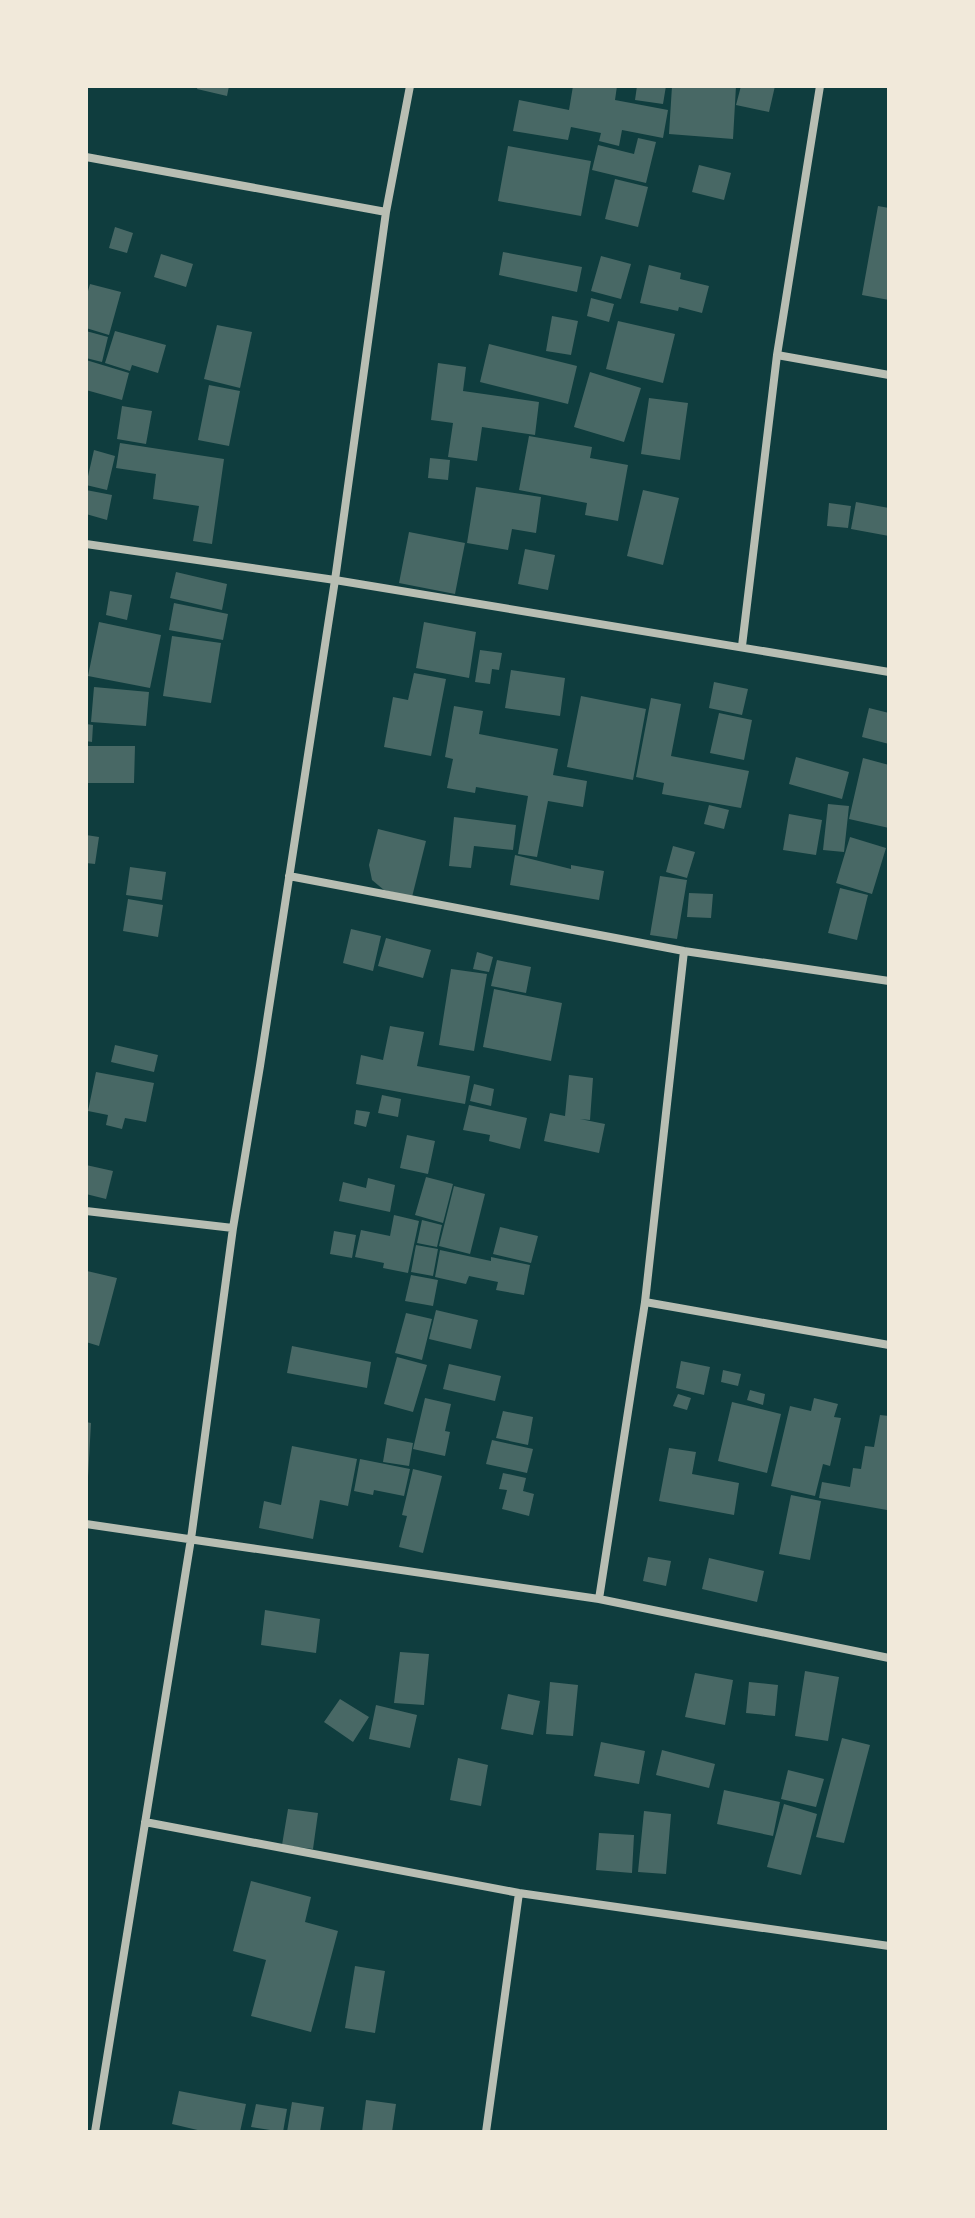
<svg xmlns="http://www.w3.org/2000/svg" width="975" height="2218" viewBox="0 0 975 2218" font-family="Manrope,sans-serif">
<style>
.building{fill:#486865}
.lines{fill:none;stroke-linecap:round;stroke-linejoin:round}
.minor{stroke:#b8beb3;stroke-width:8}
</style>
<rect width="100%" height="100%" fill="#0f3d3e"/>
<path class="building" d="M198 86H229L227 96 197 89Z
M573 86H617L615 100 668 110 663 138 622 130 619 146 599 141 601 133 571 127 568 140 513 131 519 100 569 110Z
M637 86H666L663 104 635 100Z
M672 86H736L733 139 669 134Z
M741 86H775L769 112 736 105Z
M638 138 656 142 646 183 592 170 598 145 634 154Z
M508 146 591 161 581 216 498 201Z
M699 165 731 173 724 200 692 192Z
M615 179 648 187 638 227 605 219Z
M878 206 889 208V300L862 295Z
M115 227 133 233 127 253 109 248Z
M503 252 582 267 577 292 499 275Z
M161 254 193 264 186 287 154 277Z
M601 256 631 264 621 299 591 291Z
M649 265 681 273 680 279 709 286 702 313 679 307 678 311 640 303Z
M90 284 121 292 109 335 86 328V298Z
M591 298 614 304 609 322 587 316Z
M552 316 578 321 571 355 546 351Z
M618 321 675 334 663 383 606 369Z
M217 325 252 332 240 388 204 379Z
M86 331 108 337 102 362 86 358Z
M115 331 166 345 158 373 132 365 130 371 105 363Z
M489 344 577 366 568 404 480 382Z
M86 360 129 373 122 400 86 390Z
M438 363 466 367 463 391 539 402 535 435 482 427 477 461 448 457 453 423 431 420Z
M590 372 641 388 624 442 574 427Z
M209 385 240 391 229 446 198 440Z
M649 398 688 403 680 460 641 454Z
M122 406 152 411 146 444 117 439Z
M529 436 592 447 590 458 628 465 618 521 585 515 587 503 519 490Z
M120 443 224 459 212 544 193 541 199 506 153 499 156 474 116 468Z
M94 450 115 456 107 490 86 485Z
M430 458 450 460 448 480 428 478Z
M476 487 541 497 536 533 512 529 508 550 467 543Z
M86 490 112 495 107 520 86 514Z
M643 490 679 498 663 565 627 556Z
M856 502 889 508V536L851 529Z
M829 503 851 506 848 528 827 526Z
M409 532 465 543 455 594 399 583Z
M525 549 555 555 548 590 518 584Z
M176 572 227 584 222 610 170 598Z
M110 591 132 595 127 620 106 615Z
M174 603 228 614 223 640 169 630Z
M99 622 161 635 150 688 88 676Z
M424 622 476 632 469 678 416 668Z
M172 636 221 643 211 703 163 696Z
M480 650 502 653 499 670 492 669 490 684 475 682Z
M511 670 565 678 560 716 505 708Z
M414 673 446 679 431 756 384 747 393 697 408 700Z
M714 682 748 689 742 715 709 708Z
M94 687 149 692 146 726 91 722Z
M581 696 646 709 633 780 567 767Z
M651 698 681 704 671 756 749 771 741 808 662 794 664 783 636 777Z
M454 706 483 711 479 734 558 749 553 775 587 781 583 807 548 801 537 857 518 854 528 796 476 787 475 793 447 788 453 759 445 757Z
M869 708 889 713V744L862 737Z
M719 713 752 720 744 760 710 753Z
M86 724 93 725 92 742 86 741Z
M86 746H135L134 783H86Z
M796 757 849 772 842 799 789 784Z
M863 758 889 765V828L849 819Z
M828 804 849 806 844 852 823 850Z
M709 805 729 810 724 829 704 824Z
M789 814 822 820 816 855 783 850Z
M454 817 516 825 513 850 474 846 471 868 449 866Z
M378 829 426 841 412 897 384 890 372 880 369 865Z
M86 835 99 837 95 864 86 863Z
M850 837 886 848 872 894 836 883Z
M673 846 695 852 687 878 666 872Z
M515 855 571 869V865L604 871 599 900 510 885Z
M130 867 166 872 162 900 126 895Z
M660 876 687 880 677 939 650 935Z
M840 888 868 895 857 940 828 933Z
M689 893 713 894 711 918 687 917Z
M128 899 163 905 158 937 123 931Z
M351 929 381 936 373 971 343 963Z
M386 938 431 950 423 978 378 966Z
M477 952 493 957 489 972 473 969Z
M497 960 531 967 526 993 491 986Z
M451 969 487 974 474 1051 439 1045Z
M494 989 562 1003 551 1061 483 1047Z
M390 1026 424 1032 417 1066 470 1076 465 1104 356 1084 361 1055 383 1060Z
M115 1045 158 1055 154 1072 111 1062Z
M96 1072 154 1083 146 1122 125 1118 122 1129 106 1125 108 1115 88 1111Z
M569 1075 593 1078 590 1120 580 1119 605 1124 599 1153 544 1141 550 1113 565 1116Z
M474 1084 494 1089 491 1106 470 1101Z
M382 1095 401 1099 398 1117 378 1113Z
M469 1105 527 1118 520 1149 489 1141 490 1135 463 1130Z
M356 1110 370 1112 366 1127 354 1124Z
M407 1135 435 1141 428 1174 400 1168Z
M86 1165 113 1171 106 1199 86 1194Z
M426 1177 453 1184 443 1223 415 1215Z
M368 1178 395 1185 390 1212 339 1201 343 1182 366 1188Z
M454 1186 485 1194 470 1254 439 1246Z
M394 1215 419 1221 408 1273 383 1268 384 1263 355 1257 361 1230 390 1236Z
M422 1220 442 1225 437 1247 417 1243Z
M500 1227 538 1236 531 1263 493 1254Z
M334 1231 356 1235 352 1258 330 1254Z
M416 1245 438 1249 433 1276 411 1272Z
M440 1250 491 1261V1257L530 1265 524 1295 496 1290 498 1282 469 1276 466 1284 435 1277Z
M87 1271 117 1278 99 1346 86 1342Z
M411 1275 438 1280 433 1306 405 1301Z
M436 1310 478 1320 471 1349 429 1339Z
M406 1313 432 1319 422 1360 395 1353Z
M292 1346 371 1362 367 1388 287 1373Z
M397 1357 427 1365 413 1412 384 1404Z
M681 1361 710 1367 704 1395 676 1388Z
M449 1364 501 1376 495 1401 443 1389Z
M723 1370 741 1374 738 1386 721 1382Z
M750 1390 765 1394 763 1405 747 1400Z
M678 1394 691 1398 687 1410 673 1406Z
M425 1398 451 1404 445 1431 450 1432 445 1456 413 1449Z
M814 1398 838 1404 834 1417 841 1418 830 1466 823 1464 815 1496 771 1486 790 1406 811 1411Z
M732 1402 781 1414 767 1473 718 1461Z
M503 1411 533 1417 528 1445 496 1438Z
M880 1415 889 1416 887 1510 819 1498 822 1482 850 1487 853 1468 861 1469 865 1446 874 1447Z
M86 1422 91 1423 88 1477H86Z
M387 1438 413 1443 409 1466 383 1462Z
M492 1440 533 1449 527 1473 486 1464Z
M292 1446 357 1459 348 1506 320 1500 313 1539 259 1528 264 1501 281 1505Z
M669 1448 696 1452 692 1474 739 1483 734 1515 659 1501Z
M360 1459 410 1469 404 1496 374 1490 373 1495 354 1491Z
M413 1469 442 1476 423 1553 399 1547 407 1516 402 1515Z
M503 1473 526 1478 523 1491 534 1494 529 1516 502 1509 507 1490 499 1489Z
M791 1495 821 1501 810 1560 779 1554Z
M648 1557 671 1561 666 1586 643 1581Z
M709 1558 764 1571 757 1602 702 1589Z
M265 1610 320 1619 316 1653 261 1645Z
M400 1652 429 1654 424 1705 394 1703Z
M805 1671 839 1677 828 1741 795 1736Z
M695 1673 733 1680 725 1725 685 1717Z
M550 1682 578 1685 573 1736 546 1734Z
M749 1682 778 1685 775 1716 746 1713Z
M508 1694 540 1701 533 1735 501 1729Z
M340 1699 369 1717 353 1742 324 1722Z
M376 1705 417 1715 410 1748 369 1739Z
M842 1738 870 1745 844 1843 816 1837Z
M601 1742 645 1751 639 1784 594 1776Z
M662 1750 715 1764 709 1788 656 1775Z
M458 1758 488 1765 481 1806 450 1800Z
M788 1770 824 1779 816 1807 781 1799Z
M724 1790 780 1802 773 1836 717 1824Z
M784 1804 817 1814 801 1875 767 1867Z
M288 1809 318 1813 313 1849 282 1845Z
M644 1811 671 1814 666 1874 638 1872Z
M599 1833 634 1835 632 1873 596 1870Z
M251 1881 311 1897 305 1922 338 1931 311 2032 251 2016 266 1960 233 1951Z
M355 1966 385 1971 375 2033 345 2028Z
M179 2091 246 2104 240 2132H206L172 2124Z
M366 2100 396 2104 392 2132H362Z
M292 2102 324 2107 320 2132H287Z
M256 2104 287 2109 283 2132 251 2127Z"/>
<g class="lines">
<path class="minor" d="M86 157 386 212
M777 355 889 375
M86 544 335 580 889 672
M742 646 777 355 820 86
M289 876 684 951 889 981
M86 1211 233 1228
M645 1302 889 1345
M86 1524 599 1599 889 1658
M599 1599 645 1302 684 951
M145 1822 519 1893 889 1946
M95 2132 191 1539 233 1228 260 1066 335 580 386 212 410 86
M486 2132 519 1893"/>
</g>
<rect width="975" height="2218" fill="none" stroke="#f1e9da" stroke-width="176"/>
</svg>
